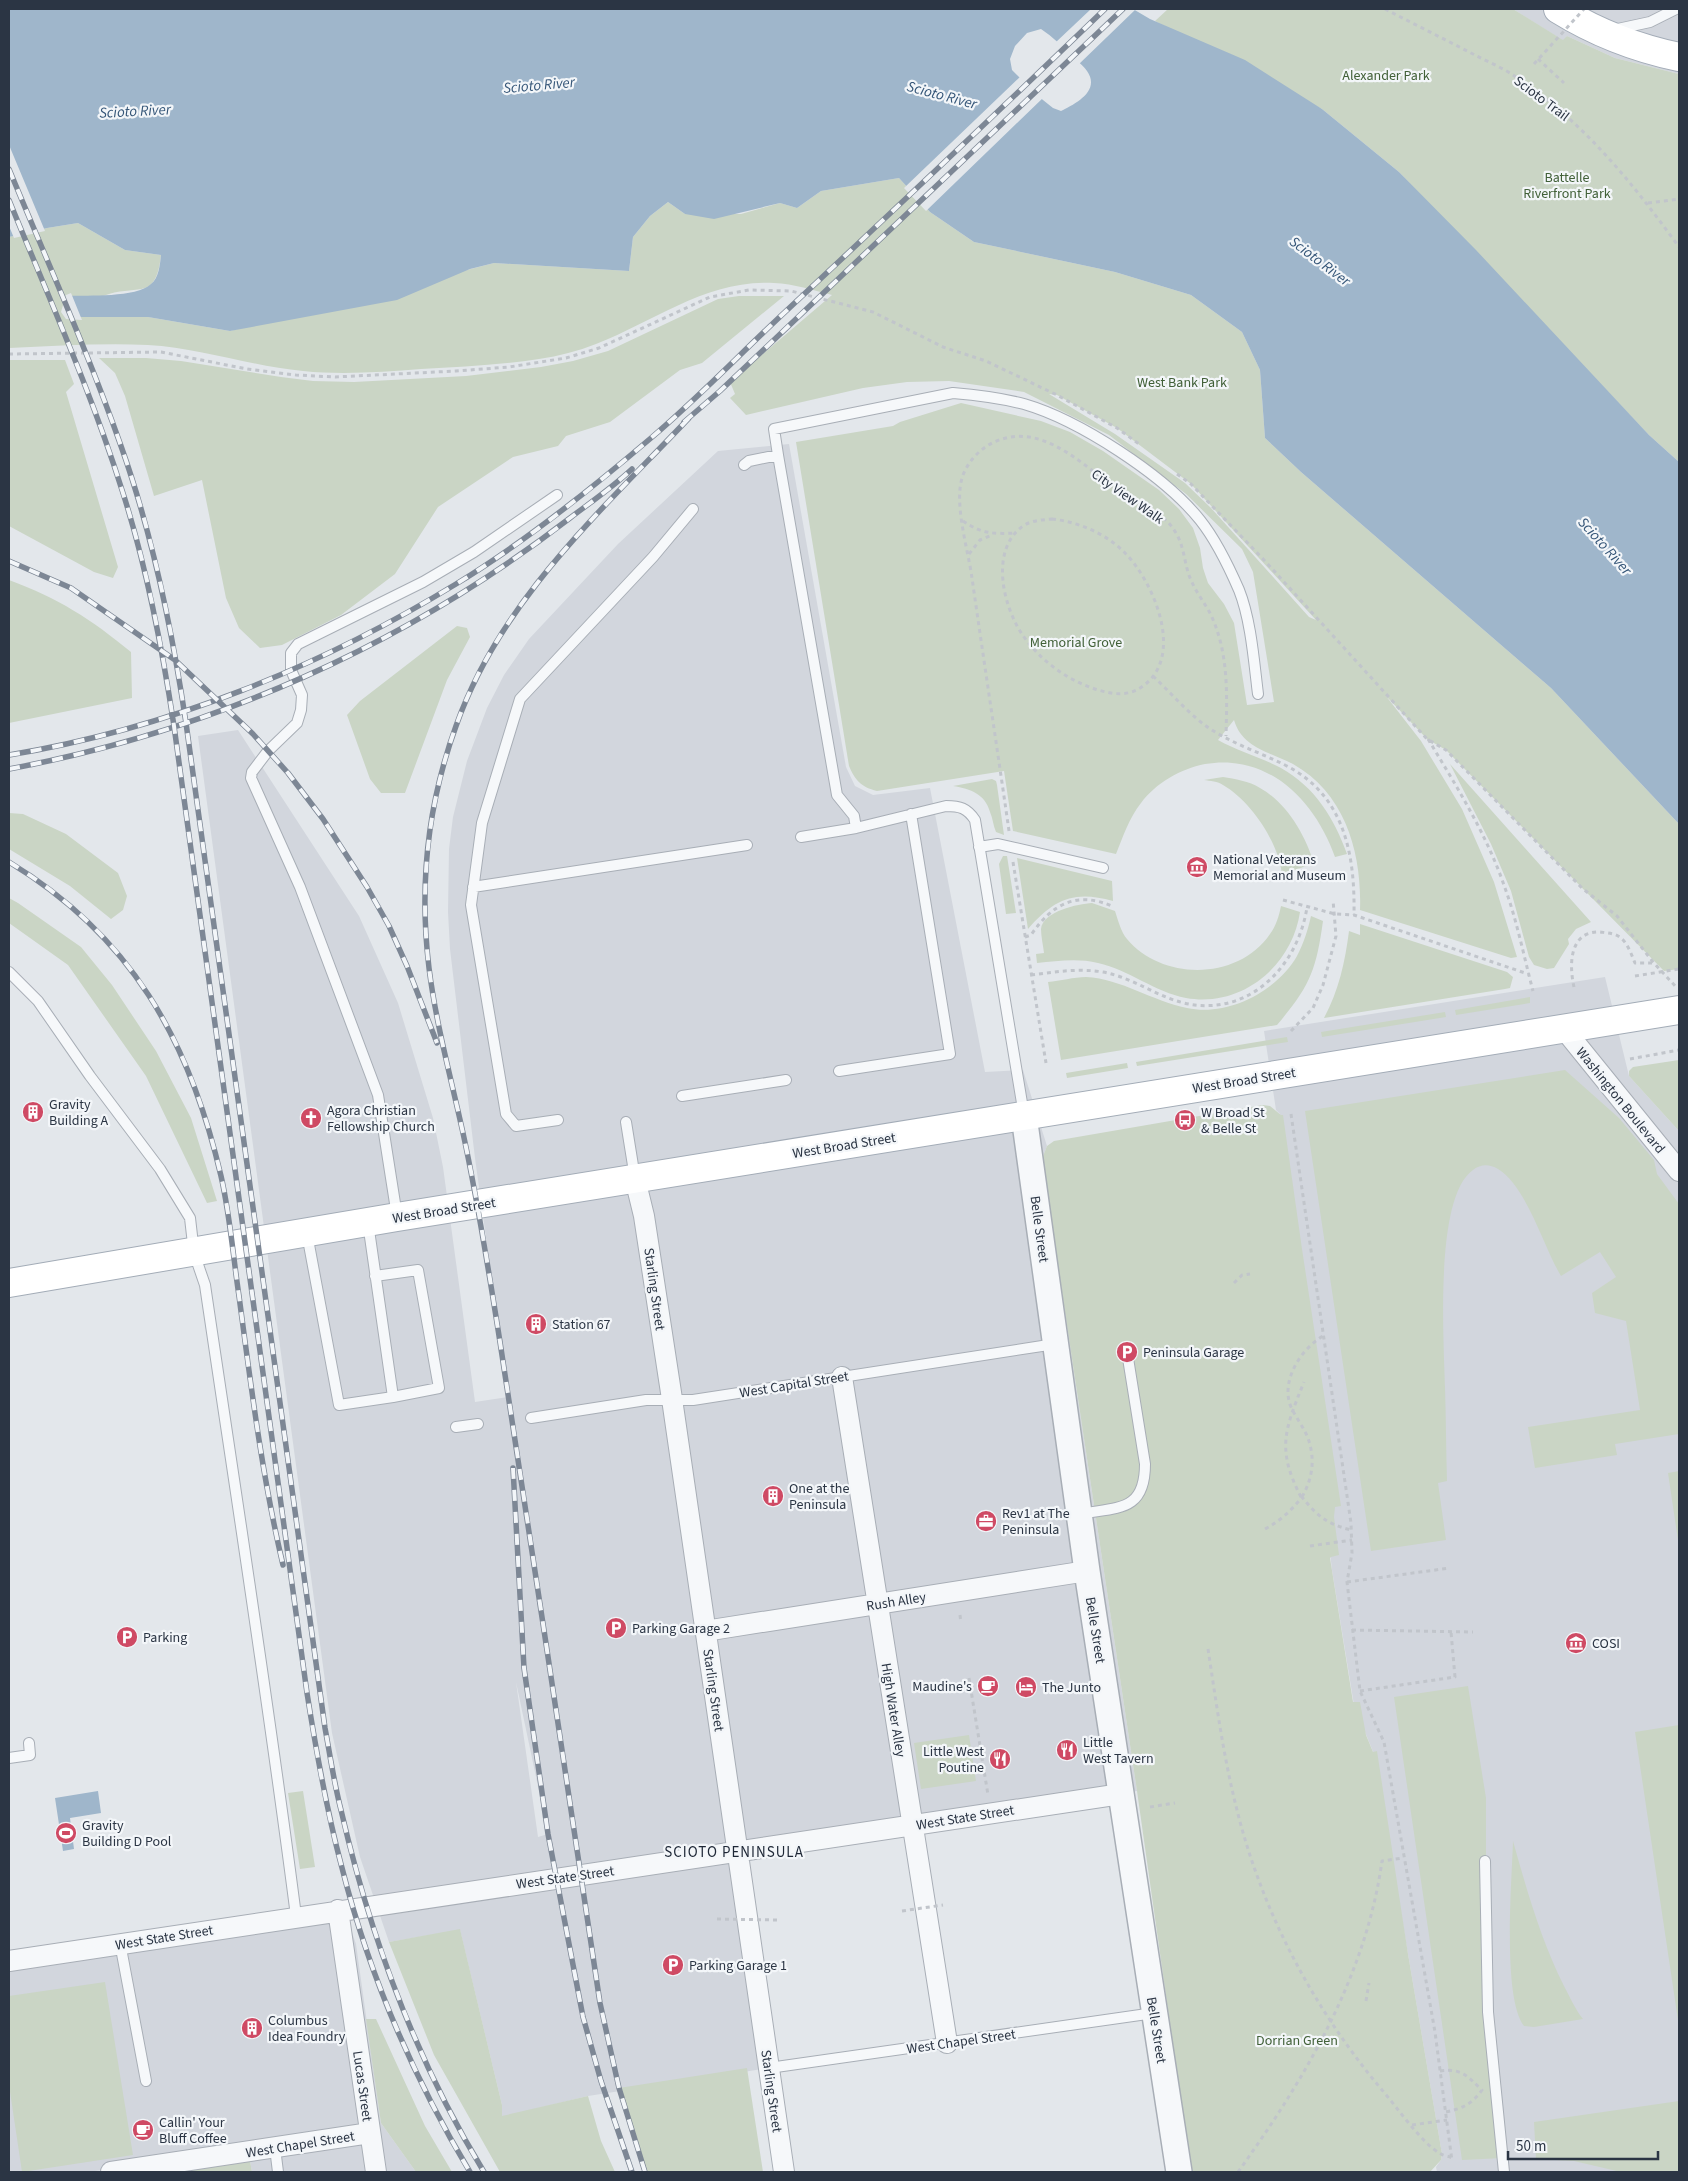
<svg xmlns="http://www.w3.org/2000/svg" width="1688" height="2181" viewBox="0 0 1688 2181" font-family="'Source Sans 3',sans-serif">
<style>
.built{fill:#d2d6dd;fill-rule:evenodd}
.green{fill:#cad5c5;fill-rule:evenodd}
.water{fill:#9fb6cb;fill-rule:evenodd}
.pier{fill:#e3e7eb}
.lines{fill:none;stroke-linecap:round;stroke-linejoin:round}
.service-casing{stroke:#a8aeb6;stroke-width:12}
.minor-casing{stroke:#a8aeb6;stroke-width:22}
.tertiary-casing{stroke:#a8aeb6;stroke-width:28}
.primary-casing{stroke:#a3acb7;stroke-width:30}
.path{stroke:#c1c5cb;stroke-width:3;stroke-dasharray:4 4;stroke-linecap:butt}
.service{stroke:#f6f8fa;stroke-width:10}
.minor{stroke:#f6f8fa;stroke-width:20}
.tertiary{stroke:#f6f8fa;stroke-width:25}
.primary{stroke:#fff;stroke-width:28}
.rail-casing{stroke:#7d8795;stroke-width:5.5}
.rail{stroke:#f3f6f9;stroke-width:4;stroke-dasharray:11;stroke-linecap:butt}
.path-bridge{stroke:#c1c5cb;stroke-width:3;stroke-dasharray:4 4;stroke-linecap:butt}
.labels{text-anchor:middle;stroke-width:4.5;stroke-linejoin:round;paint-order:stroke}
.park-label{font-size:14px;fill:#416038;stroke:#f3f6f9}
.street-label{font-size:14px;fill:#2b3544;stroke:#f3f6f9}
.poi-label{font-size:14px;fill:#2b3544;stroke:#f3f6f9;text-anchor:start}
.water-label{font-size:15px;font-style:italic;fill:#355678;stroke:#f3f6f9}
.neighbourhood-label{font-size:15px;letter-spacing:1px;fill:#1d2635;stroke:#f3f6f9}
</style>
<rect width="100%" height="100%" fill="#e3e7eb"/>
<path class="built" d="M1513 9H1679V74L1615 58 1567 36 1564 41Z
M789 444 846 767 855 786 873 795 930 788 985 1072 1023 1070 1047 1146 1042 1159 1137 1791 738 1852 769 2068 588 2096 502 2117V2105L460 1930 389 1942 360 1857 332 1733 198 736 238 730 359 916 398 1003 433 1118 443 1167 475 1402 508 1397 475 1158 450 949 448 912 449 849 453 817 467 761 487 708 504 675 529 639 618 544 718 451ZM516 1682 548 1834 538 1837Z
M1605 977 1629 1076 1679 1131V2172H1437L1436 2167 1441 2160 1442 2154 1374 1754 1354 1705 1332 1570 1280 1114 1276 1110 1264 1031Z
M341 1901 356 1944 381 2123 416 2172H252L250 2161 170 2172 137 2165 88 2172H9V1952Z"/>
<path class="green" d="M1168 9H1513L1563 40 1567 36 1615 58 1679 74V462L1649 435 1399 172 1322 109 1155 21Z
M899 178 930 212 974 242 1115 272 1191 295 1242 332 1260 370 1265 438 1301 472 1551 688 1679 824V969L1664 971 1446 750 1427 739 1386 696 1421 741 1462 809 1494 882 1517 957 1511 958 1360 910C1362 854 1346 794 1293 764 1270 752 1242 748 1234 720L1218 740C1238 751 1260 757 1281 768 1315 787 1334 818 1347 854L1335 857C1315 801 1269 753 1205 764 1180 769 1156 783 1141 803 1129 818 1123 837 1116 854L1013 831 1004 771 877 791C861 787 855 780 849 766L796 442 893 426 900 422 961 403 1041 421 1070 432 1103 451 1159 490 1179 509 1193 528 1200 548 1203 568 1208 583 1224 604 1234 623 1247 705 1274 702 1253 572 1242 549 1186 494 1109 435 1024 392 949 381 907 382 863 388 746 415 730 398 735 394 730 382 832 295C813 290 794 284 774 283 708 279 655 321 596 344 578 351 559 356 539 359 500 365 460 367 421 369 382 372 342 375 303 371 251 366 200 348 148 345 102 343 55 346 9 348V237L47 228 78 223 125 250 161 255C156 300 140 285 109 294 95 298 80 310 67 317H148L230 331 494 263 629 271 633 237 650 216 668 202 685 214H741L780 203 797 208 821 191ZM1049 394 1057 395 1117 428 1191 484 1316 620 1309 617 1211 508 1185 483 1115 434Z
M739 296H784L702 363 680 370 610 422 566 436 558 446 513 457 438 507 395 574 341 615 282 645 260 648 239 628 226 598 202 480 154 496 125 396 115 373 99 358H146L181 361 281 377 313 381 354 382 466 376 541 367 573 361 608 351 718 299Z
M9 360H65L74 384 66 392 118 567 113 578 94 572 9 526Z
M9 580C58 598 91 619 131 652L132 698 9 723Z
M457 626 467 628 470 637 447 680 405 793H381L370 779 347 715 360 701Z
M1450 764 1591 922 1576 929 1568 939 1569 944 1554 968 1547 969 1534 965 1529 957 1511 891 1491 844Z
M1223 777C1235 779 1249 781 1260 788 1287 803 1305 835 1314 863L1282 875C1279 843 1251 801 1223 785 1218 781 1210 781 1204 780Z
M992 779 996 781 997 785 1004 835 996 832C993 825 993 819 990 812 985 794 971 789 953 786Z
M9 813 23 814 66 834 118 873 127 896 123 910 111 919 70 886 9 849Z
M1003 856H1007L1016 913 1006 914 999 864Z
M1017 858 1112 881 1113 901C1074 890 1054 899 1028 929Z
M9 898 18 903 81 947 112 985 156 1051 191 1118 217 1201 207 1203 146 1076 68 965 9 923Z
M1092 903 1115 911C1118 920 1121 932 1127 939 1162 981 1238 981 1270 934 1276 926 1279 916 1281 906L1300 912C1292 966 1242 1008 1186 998 1155 992 1129 970 1098 963 1078 958 1057 961 1037 963L1036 954 1044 953C1043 945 1041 936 1041 929 1043 911 1078 904 1092 903Z
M1311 916 1323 921C1316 971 1310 986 1277 1025L1061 1060 1048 982C1060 981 1074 977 1086 977 1122 979 1152 1001 1187 1008 1228 1017 1277 991 1297 956 1304 943 1308 929 1311 916Z
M1360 924 1507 972 1513 977 1510 988 1505 989 1324 1018C1339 990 1345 962 1349 931L1360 935Z
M1530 997V1003L1456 1015 1455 1010Z
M1445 1012 1446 1017 1322 1037 1321 1032Z
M1287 1037 1288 1042 1137 1066 1136 1062Z
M1679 1060V1131L1629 1076V1071L1633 1067Z
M1127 1063 1128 1068 1067 1078 1066 1073Z
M1565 1070 1619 1118 1654 1160 1657 1174 1679 1204V1434L1615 1444 1617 1455 1535 1468 1528 1427 1640 1410 1626 1321 1595 1313 1592 1293 1616 1277 1600 1252 1561 1276C1543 1246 1527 1187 1498 1169 1489 1164 1481 1164 1473 1170 1434 1197 1444 1342 1445 1387 1446 1418 1446 1450 1447 1481L1438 1483 1446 1540 1371 1551 1305 1111Z
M1263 1105 1270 1106 1281 1115H1283L1302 1249 1341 1506 1335 1507 1334 1517 1339 1555 1331 1557 1330 1558 1353 1702H1360L1366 1735 1373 1752 1377 1751 1408 1954 1442 2154 1441 2160 1430 2172H1191L1137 1791 1042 1159 1047 1146 1054 1141Z
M1679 1471V1547L1668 1473Z
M1468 1686 1486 1798V1926L1503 2158 1462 2160 1394 1697Z
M1679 1725V2027L1635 1732Z
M969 1735 976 1781 921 1789 914 1743Z
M303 1791 315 1867 300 1869 288 1793Z
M1513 1841C1527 1891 1541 1940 1564 1986 1570 1997 1575 2009 1583 2019L1534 2027 1524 2026C1502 1998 1512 1880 1513 1841Z
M460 1929 502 2105V2116L588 2096 601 2141 615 2172H500L434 2055 389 1942Z
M105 1982 133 2155 22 2172 9 2085V1996Z
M366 2019H376L425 2126 452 2172H416L381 2123Z
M747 2068 763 2172H645L619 2088Z
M1679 2101V2172H1621L1574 2161 1536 2159 1534 2122Z
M250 2161 252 2172H170Z"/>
<path class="water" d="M9 9H1133L1150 19 1245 60 1322 109 1399 172 1476 250 1649 435 1679 462V824L1551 688 1301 472 1265 438 1260 370 1242 332 1191 295 1115 272 974 242 930 212 899 178 821 191 797 208 780 203 714 219 685 214 668 202 650 216 633 237 629 271 494 263 470 269 397 300 230 331 148 317H67L68 296C88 295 136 298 151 284 159 278 160 264 161 255L125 250 78 223 47 228 9 237ZM1041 29C1053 37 1063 47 1073 57 1078 62 1084 66 1087 71 1101 91 1075 104 1061 111L1053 108 1038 96 1012 70 1010 59 1015 46 1027 33Z
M98 1791 101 1813 70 1818 74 1849 63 1851 55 1798Z"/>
<path class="pier" d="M1091 9H1136L1078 65 1055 43Z
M1021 76 1044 97 926 211 904 188Z
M9 145 45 231 14 238 9 226Z
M71 293 82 320 66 319 61 312 66 295Z"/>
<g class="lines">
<g class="service-casing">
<path id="service" d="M1613 30 1650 22 1676 9
M778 455 774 429 953 393C977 395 1001 398 1024 404 1079 420 1164 475 1200 520 1216 540 1229 567 1239 590 1251 620 1254 662 1258 694
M744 465 749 461 778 455 837 795 854 816 856 828 946 806C960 806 967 808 975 820L1024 1115
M801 837 856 828
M979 847 998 844 1103 868
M473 887 747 845
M9 972 38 1001 90 1076 160 1169 190 1218 194 1253 205 1285C236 1495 269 1705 296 1916
M839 1071 950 1054 911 814
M682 1096 786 1080
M558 1120 516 1126 506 1114 471 905 482 823 520 699 653 557 693 509
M626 1122 635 1178
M397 1216 378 1095 300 887 251 778 252 772 268 751 297 723 301 710 302 695 291 670V653L298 644 423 582 474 552 557 495
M307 1234 339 1405 393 1397 368 1223
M375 1276 418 1270 439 1388 393 1397
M531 1418 646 1400H693L1055 1344
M456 1427 478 1424
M1080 1514C1118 1507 1145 1512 1145 1464L1127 1352
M9 1758 30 1755 29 1743
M1485 1861 1488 2012 1504 2172
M120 1943 146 2081
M769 2068 1154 2013
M275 2148 278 2172"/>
</g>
<g class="minor-casing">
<path id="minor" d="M1564 1029 1679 1171
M635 1179 644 1216 672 1399 784 2172
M842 1377 947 2043
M705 1631 1087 1571
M338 1910 376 2172
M9 1961 1121 1794
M111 2172 370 2133"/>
</g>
<g class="tertiary-casing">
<path id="tertiary" d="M1024 1116 1087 1571 1179 2172"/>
</g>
<g class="primary-casing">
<path id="primary" d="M1558 9C1595 32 1636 48 1679 57
M9 1283 397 1217 1679 1010"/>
</g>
<path class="path" d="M1385 9C1414 24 1444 39 1473 54 1486 61 1501 67 1513 75 1583 121 1631 181 1679 247
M1538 59 1564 83
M1648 203 1679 199
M9 354 161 352 247 369 296 375 335 377 456 371 509 367 566 358 599 348 710 297 749 290 791 291 873 312 943 347 986 361 1057 395 1117 428 1139 444
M1177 474 1191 484 1265 561 1427 739 1446 750 1582 888 1617 916 1653 962 1677 988
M1052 519C1079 522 1107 534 1126 554 1154 583 1185 656 1143 686 1134 693 1123 695 1111 693 1077 687 1044 665 1024 637 1003 608 989 550 1023 526 1032 520 1042 520 1052 519Z
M963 521C982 534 993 534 1016 533
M969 554 980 540 992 535
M1153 676C1170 692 1187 712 1206 726 1230 743 1259 752 1285 765 1345 795 1355 855 1354 915
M1428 739C1457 787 1487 835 1505 888 1517 921 1524 957 1533 991
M1009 831C997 747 984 662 972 578 968 549 953 502 963 475 969 460 980 449 994 442 1030 426 1061 447 1089 468 1097 474 1103 482 1112 487 1132 500 1163 510 1176 533 1185 548 1184 565 1191 580 1196 592 1204 602 1210 613 1229 652 1227 694 1226 736
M1013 862 1046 1063
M1283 900 1335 914 1354 915 1528 974
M1025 937 1031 935C1052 904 1077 890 1114 907
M1031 975C1055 972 1078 968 1103 972 1134 978 1155 996 1184 1003 1248 1018 1298 967 1307 907
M1574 987C1569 965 1569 931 1600 932 1608 933 1616 933 1622 939 1628 944 1632 956 1635 963H1652
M1291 1031 1313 1008 1323 985 1336 936 1333 900
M1630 1059 1679 1050
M1291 1114 1351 1523 1352 1553 1347 1582 1360 1691 1384 1742 1435 2032 1452 2161
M1234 1283 1242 1275 1250 1274
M1301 1497C1276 1449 1285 1429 1304 1382
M1302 1497C1311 1481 1315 1464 1310 1445 1307 1431 1297 1420 1291 1407 1280 1381 1301 1349 1323 1336
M1265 1529C1280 1521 1291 1511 1302 1497 1317 1516 1327 1524 1351 1530
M1310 1546 1352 1540
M1347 1582 1450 1568
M960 1615 961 1623
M1352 1630 1473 1632
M1208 1649C1216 1701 1223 1754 1236 1806 1261 1910 1313 2008 1382 2090 1397 2107 1422 2144 1441 2154 1444 2156 1449 2156 1452 2158
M969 1678 988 1795
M1360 1691 1455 1677 1451 1632
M1150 1807 1175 1803
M1366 2001 1369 1983
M1440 2071C1462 2068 1467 2076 1482 2090 1472 2104 1462 2109 1445 2112
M1412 2125 1447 2120
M1238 2172C1305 2079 1366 1976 1382 1861L1403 1858"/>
<use href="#service" class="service"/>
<use href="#minor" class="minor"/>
<use href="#tertiary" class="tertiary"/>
<use href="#primary" class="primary"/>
<g class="rail-casing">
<path id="rail" d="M9 169C47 261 88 352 121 446 153 536 172 629 186 723L325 1728C330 1755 334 1783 341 1810 370 1936 417 2062 484 2172
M9 200C48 296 91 391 122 490 147 567 162 647 174 726L307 1693C316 1750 326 1808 341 1864 368 1972 413 2077 470 2172
M684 422 720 391 1123 9
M9 561 71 588 175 660 253 734 288 773 323 819 367 887 389 926 407 966 437 1043
M9 755C167 729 320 667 456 584 525 542 590 490 651 438 698 398 740 354 785 312 892 212 999 111 1105 9
M9 769C213 731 405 645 570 518 591 502 613 487 632 469
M9 862C131 936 189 1039 221 1176 230 1215 233 1256 239 1296 251 1386 262 1476 283 1565
M513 1468 524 1668 548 1834 583 2017 601 2081 632 2172
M645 2172 619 2088 600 2003C567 1783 534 1562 500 1342 489 1272 478 1202 463 1133 451 1078 436 1024 429 968 419 886 428 803 456 726 500 601 600 512 689 418"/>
</g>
<use href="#rail" class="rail"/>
<path class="path-bridge" d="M1534 64 1584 9
M1635 976 1679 969
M902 1911 943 1905
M717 1919 777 1920"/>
</g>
<defs>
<g id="museum-disc" transform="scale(1.125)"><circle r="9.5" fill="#cf4a64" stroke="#f3f6f9"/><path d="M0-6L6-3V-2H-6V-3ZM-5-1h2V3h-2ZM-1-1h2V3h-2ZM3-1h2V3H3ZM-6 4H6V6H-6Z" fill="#fff"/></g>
<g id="building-disc" transform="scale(1.125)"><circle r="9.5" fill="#cf4a64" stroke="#f3f6f9"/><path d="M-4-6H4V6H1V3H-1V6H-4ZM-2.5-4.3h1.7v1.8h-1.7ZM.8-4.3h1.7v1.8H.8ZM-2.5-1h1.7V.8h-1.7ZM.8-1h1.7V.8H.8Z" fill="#fff"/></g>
<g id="church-disc" transform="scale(1.125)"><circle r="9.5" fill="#cf4a64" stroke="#f3f6f9"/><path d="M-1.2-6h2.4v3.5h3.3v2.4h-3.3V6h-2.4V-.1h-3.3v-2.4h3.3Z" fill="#fff"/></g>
<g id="bus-disc" transform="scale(1.125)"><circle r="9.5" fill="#cf4a64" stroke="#f3f6f9"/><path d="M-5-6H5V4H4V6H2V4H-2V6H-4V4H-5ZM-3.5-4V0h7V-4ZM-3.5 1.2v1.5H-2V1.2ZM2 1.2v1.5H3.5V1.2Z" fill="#fff"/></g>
<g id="parking-disc" transform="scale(1.125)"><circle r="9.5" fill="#cf4a64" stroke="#f3f6f9"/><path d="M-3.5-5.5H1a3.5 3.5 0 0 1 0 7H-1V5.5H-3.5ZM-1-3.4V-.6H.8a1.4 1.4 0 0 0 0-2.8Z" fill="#fff"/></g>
<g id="office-disc" transform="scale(1.125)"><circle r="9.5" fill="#cf4a64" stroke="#f3f6f9"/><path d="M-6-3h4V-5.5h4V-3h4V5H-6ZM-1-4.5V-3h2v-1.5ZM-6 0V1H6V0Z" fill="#fff"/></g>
<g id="cafe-disc" transform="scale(1.125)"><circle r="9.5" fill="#cf4a64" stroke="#f3f6f9"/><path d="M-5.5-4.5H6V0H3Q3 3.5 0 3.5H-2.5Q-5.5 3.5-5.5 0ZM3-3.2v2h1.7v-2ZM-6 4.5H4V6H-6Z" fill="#fff"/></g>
<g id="hotel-disc" transform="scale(1.125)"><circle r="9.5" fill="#cf4a64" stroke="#f3f6f9"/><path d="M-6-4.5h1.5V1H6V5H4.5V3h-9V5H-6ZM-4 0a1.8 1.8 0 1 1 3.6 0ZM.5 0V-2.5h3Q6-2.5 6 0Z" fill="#fff"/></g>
<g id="restaurant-disc" transform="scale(1.125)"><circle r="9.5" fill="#cf4a64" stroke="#f3f6f9"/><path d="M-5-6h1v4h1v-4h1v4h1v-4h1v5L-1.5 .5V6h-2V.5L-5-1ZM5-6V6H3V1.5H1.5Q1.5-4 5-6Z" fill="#fff"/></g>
<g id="stadium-disc" transform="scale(1.125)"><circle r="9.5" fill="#cf4a64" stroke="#f3f6f9"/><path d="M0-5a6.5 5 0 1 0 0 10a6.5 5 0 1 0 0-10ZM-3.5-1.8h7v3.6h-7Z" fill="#fff"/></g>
</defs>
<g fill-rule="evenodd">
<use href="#museum-disc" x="1197" y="867"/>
<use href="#building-disc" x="33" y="1112"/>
<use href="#church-disc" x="311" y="1118"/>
<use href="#bus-disc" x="1185" y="1120"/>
<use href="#building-disc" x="536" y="1324"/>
<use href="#parking-disc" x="1127" y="1352"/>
<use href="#building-disc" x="773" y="1496"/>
<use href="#office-disc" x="986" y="1521"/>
<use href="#parking-disc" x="616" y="1628"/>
<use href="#parking-disc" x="127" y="1637"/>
<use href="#museum-disc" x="1576" y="1643"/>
<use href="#cafe-disc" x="988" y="1686"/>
<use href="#hotel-disc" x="1026" y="1687"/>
<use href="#restaurant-disc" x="1067" y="1750"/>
<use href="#restaurant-disc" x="1000" y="1759"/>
<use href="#stadium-disc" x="66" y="1833"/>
<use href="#parking-disc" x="673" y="1965"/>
<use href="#building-disc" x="252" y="2028"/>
<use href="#cafe-disc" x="143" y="2130"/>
</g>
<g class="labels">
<g class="park-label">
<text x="1386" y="80">Alexander Park</text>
<text x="1567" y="182">Battelle<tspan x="1567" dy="16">Riverfront Park</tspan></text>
<text x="1182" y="387">West Bank Park</text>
<text x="1076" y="647">Memorial Grove</text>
<text x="1297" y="2045">Dorrian Green</text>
</g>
<g class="street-label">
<text transform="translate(1542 98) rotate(37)" y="5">Scioto Trail</text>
<text transform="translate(1128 496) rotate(35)" y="5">City View Walk</text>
<text transform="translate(1244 1080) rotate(-9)" y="5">West Broad Street</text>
<text transform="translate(1621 1100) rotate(51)" y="5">Washington Boulevard</text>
<text transform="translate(844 1145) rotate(-9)" y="5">West Broad Street</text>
<text transform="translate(444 1210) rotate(-9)" y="5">West Broad Street</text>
<text transform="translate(1040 1229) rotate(82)" y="5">Belle Street</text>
<text transform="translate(655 1289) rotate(82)" y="5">Starling Street</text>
<text transform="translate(794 1384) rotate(-9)" y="5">West Capital Street</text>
<text transform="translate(896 1601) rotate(-9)" y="5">Rush Alley</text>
<text transform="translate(1096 1630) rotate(81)" y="5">Belle Street</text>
<text transform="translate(714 1690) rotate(82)" y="5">Starling Street</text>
<text transform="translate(894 1710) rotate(81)" y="5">High Water Alley</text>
<text transform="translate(965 1817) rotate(-9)" y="5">West State Street</text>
<text transform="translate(565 1877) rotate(-8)" y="5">West State Street</text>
<text transform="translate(164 1937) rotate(-9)" y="5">West State Street</text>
<text transform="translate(1157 2030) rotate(81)" y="5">Belle Street</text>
<text transform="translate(961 2041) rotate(-8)" y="5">West Chapel Street</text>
<text transform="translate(363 2086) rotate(82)" y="5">Lucas Street</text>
<text transform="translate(772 2091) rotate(82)" y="5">Starling Street</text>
<text transform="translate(300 2144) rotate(-9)" y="5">West Chapel Street</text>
</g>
<g class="poi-label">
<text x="1213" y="864">National Veterans<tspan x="1213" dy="16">Memorial and Museum</tspan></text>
<text x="49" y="1109">Gravity<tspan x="49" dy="16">Building A</tspan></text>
<text x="327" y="1115">Agora Christian<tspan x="327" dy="16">Fellowship Church</tspan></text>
<text x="1201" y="1117">W Broad St<tspan x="1201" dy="16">&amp; Belle St</tspan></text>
<text x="552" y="1329">Station 67</text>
<text x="1143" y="1357">Peninsula Garage</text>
<text x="789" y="1493">One at the<tspan x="789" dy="16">Peninsula</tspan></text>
<text x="1002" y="1518">Rev1 at The<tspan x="1002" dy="16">Peninsula</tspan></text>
<text x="632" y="1633">Parking Garage 2</text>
<text x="143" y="1642">Parking</text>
<text x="1592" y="1648">COSI</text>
<text x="972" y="1691" text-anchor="end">Maudine's</text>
<text x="1042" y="1692">The Junto</text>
<text x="1083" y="1747">Little<tspan x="1083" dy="16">West Tavern</tspan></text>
<text x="984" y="1756" text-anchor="end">Little West<tspan x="984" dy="16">Poutine</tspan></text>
<text x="82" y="1830">Gravity<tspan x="82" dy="16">Building D Pool</tspan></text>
<text x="689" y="1970">Parking Garage 1</text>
<text x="268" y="2025">Columbus<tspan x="268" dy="16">Idea Foundry</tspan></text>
<text x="159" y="2127">Callin' Your<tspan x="159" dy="16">Bluff Coffee</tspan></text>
</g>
<g class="water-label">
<text transform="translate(539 85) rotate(-5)" y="5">Scioto River</text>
<text transform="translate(942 95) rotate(15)" y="5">Scioto River</text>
<text transform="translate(135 111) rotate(-3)" y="5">Scioto River</text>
<text transform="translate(1320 261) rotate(37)" y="5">Scioto River</text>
<text transform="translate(1605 546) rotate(48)" y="5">Scioto River</text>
</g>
<g class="neighbourhood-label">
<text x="734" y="1857">SCIOTO PENINSULA</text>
</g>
</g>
<rect width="1688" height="2181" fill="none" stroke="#2b3544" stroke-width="20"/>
<path d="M1508 2151v8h150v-8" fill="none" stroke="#2b3544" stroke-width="2.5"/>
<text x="1516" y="2151" font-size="15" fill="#2b3544" stroke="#f3f6f9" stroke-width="4" paint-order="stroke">50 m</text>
</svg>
